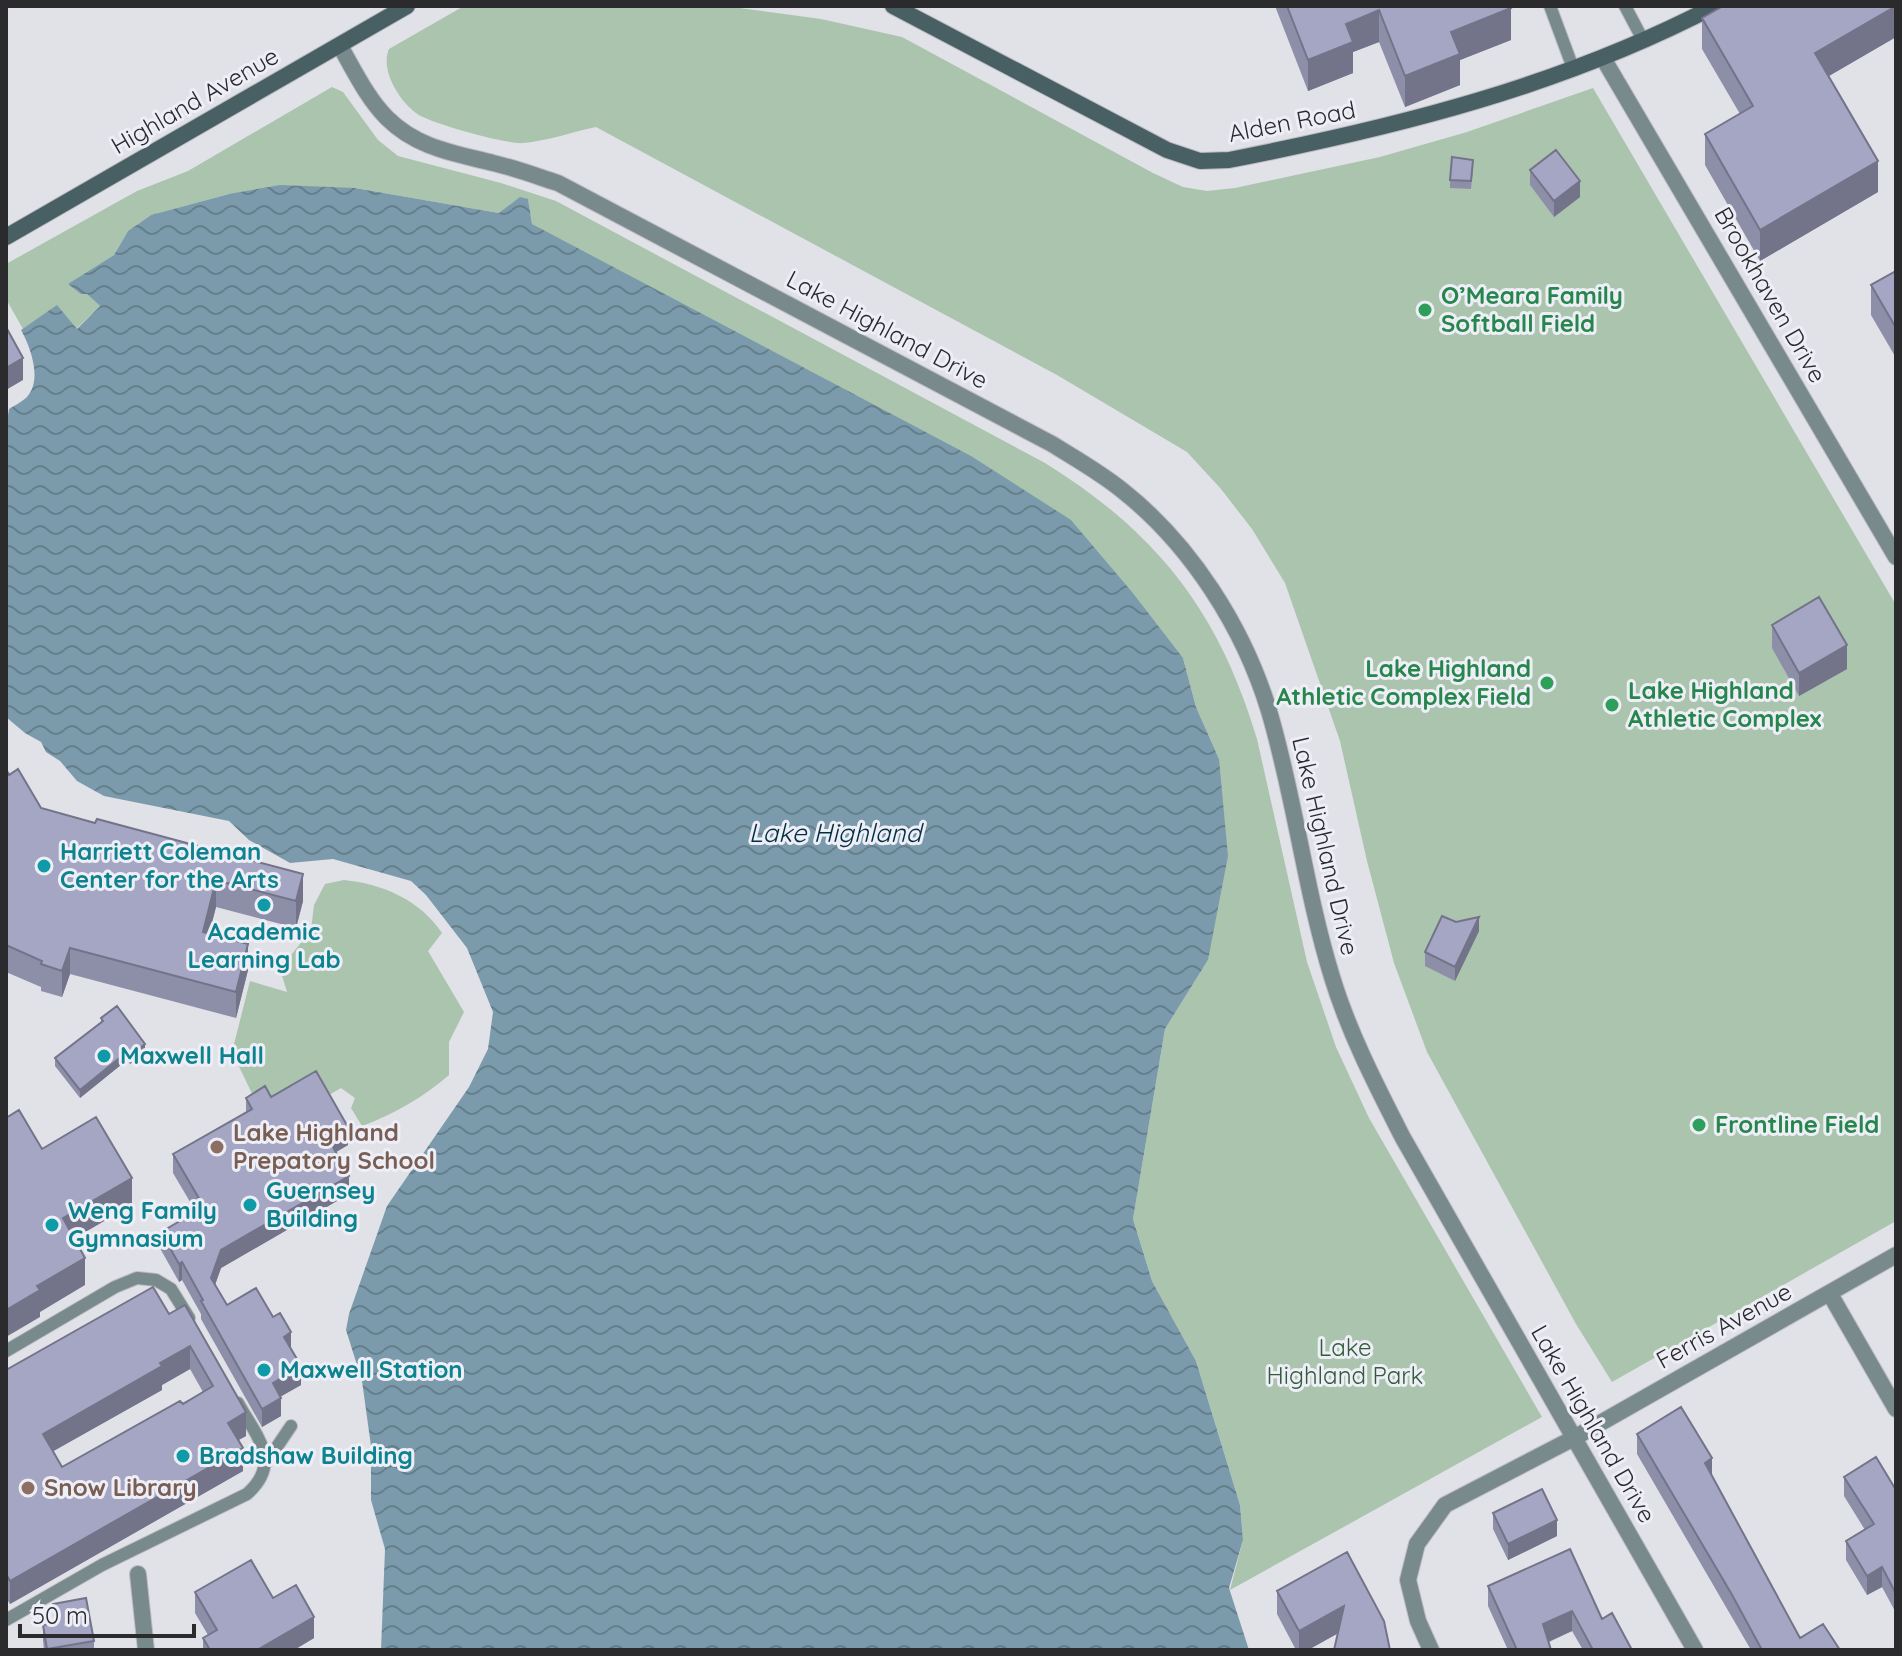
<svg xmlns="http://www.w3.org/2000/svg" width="1902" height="1656" viewBox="0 0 1902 1656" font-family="Quicksand,sans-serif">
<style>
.green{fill:#aac4ae}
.water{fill:url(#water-waves)}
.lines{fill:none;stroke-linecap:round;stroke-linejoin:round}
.lane-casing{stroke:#bdbdc3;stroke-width:14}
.street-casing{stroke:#bdbdc3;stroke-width:18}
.secondary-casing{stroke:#bdbdc3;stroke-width:18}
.lane{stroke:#798a8c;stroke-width:12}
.street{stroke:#798a8c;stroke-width:16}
.secondary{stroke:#486063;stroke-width:16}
.wall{fill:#8d8fa9;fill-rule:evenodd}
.shaded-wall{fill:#737489}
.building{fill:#a4a6c4;stroke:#737489;stroke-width:2;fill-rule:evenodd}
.leisure-dot{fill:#2e9e5b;stroke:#eeeef6;stroke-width:3}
.culture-dot{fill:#0f9aa8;stroke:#eeeef6;stroke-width:3}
.education-dot{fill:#8d6e63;stroke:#eeeef6;stroke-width:3}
.labels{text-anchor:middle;stroke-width:6;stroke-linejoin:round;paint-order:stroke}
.street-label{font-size:24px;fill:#2b2b2e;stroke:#eeeef6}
.leisure-label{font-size:24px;font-weight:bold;fill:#27864d;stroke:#eeeef6;text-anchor:start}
.culture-label{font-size:24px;font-weight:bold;fill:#0d838f;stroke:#eeeef6;text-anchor:start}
.education-label{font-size:24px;font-weight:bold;fill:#785e54;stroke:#eeeef6;text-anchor:start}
.park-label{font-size:24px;fill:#305c3b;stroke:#eeeef6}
.water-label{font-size:26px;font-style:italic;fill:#002f43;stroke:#eeeef6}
</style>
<defs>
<pattern id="water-waves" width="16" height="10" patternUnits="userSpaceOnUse" patternTransform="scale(2)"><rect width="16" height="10" fill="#7b9bac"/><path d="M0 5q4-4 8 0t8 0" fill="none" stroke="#657f8c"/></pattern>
</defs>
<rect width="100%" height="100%" fill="#e1e1e8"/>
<path class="green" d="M464 6H724L821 19 902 37 1153 173 1183 187 1207 191 1235 188 1380 157 1467 132 1593 88 1896 605V1221L1612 1382 1576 1324 1427 1052 1394 963 1367 861 1340 741 1285 583 1252 529 1221 489 1187 452 1057 375 596 127C572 132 547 141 523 143 509 145 428 123 416 113 399 100 380 70 389 49Z
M332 87 343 92 378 140 398 156 501 183 556 201 1045 463C1158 533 1219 612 1257 739L1307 962 1336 1047 1369 1118 1542 1417 1230 1590 1243 1540 1240 1505 1196 1361 1152 1281 1133 1219 1165 1029 1208 960 1219 759 1196 707 1183 658 532 224 528 200 499 213 355 188 229 194 151 215 128 231 114 255 69 284 87 294 100 306 76 329 57 306 23 329 6 299V264L137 191 188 171Z
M344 880C383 884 420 900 442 933L428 951 464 1012 449 1042V1075C425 1096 393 1115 362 1126L351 1108 355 1098 341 1088 322 1099 259 1108 232 1052 250 981 287 992 280 969 311 930 314 905 325 884Z"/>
<path class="water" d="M280 185 355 188 499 213 520 197 528 199 532 224 971 456 1071 520 1132 592 1183 658 1196 707 1219 759 1228 856 1208 960 1165 1029 1133 1219 1152 1281 1196 1361 1240 1505 1243 1540 1229 1588 1249 1650H381L385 1549 371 1500V1446L362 1381 346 1330 349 1314 387 1206 469 1087 488 1049 493 1012 467 948 426 895 411 881 333 859 290 863 249 840 229 821 104 796 77 781 60 761 46 752 41 742 25 733 6 717V428L9 409C14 406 21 402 26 398 43 381 31 348 21 330L57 305 77 329 100 306 87 294H81L68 284 114 255 128 231 151 215 229 194Z"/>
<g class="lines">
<g class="lane-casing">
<path id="lane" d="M1550 6 1573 68
M1625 6 1643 40
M6 1351 115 1287 137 1278 156 1280 171 1289 189 1318
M266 1463 291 1426
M6 1620 102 1565 247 1494C283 1462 256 1436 238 1403"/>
</g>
<g class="street-casing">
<path id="street" d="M340 46C354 70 367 98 387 118 417 148 454 153 493 163 515 168 536 176 558 183L1052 444C1076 459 1101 473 1123 491 1191 545 1244 628 1269 711 1295 798 1305 890 1332 977 1349 1033 1376 1085 1403 1138L1695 1650
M1603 58 1896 557
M1830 1294 1896 1409
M138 1574 146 1650
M1431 1650 1418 1621 1408 1580 1417 1544 1445 1505 1574 1438 1896 1255"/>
</g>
<g class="secondary-casing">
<path id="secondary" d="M893 6 1167 150 1200 161 1229 160C1397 127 1562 86 1715 6
M6 237 407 6"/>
</g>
<use href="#lane" class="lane"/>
<use href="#street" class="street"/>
<use href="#secondary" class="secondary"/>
</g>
<path class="wall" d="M1275 6H1510L1511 40 1460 60V85L1405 107 1379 42 1353 52V73L1308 91Z
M1896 6V37L1829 76 1878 192 1760 261 1705 165V134L1740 114 1702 49V18Z
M1473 168 1471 189 1450 188V180Z
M1530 170 1580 197 1554 217 1530 185Z
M1896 271V358L1871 315V285Z
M1772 625 1847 669 1799 696 1772 648Z
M6 769 9 775 41 808 303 901 296 928 216 907 209 933 248 970 236 1018 70 974 62 997 41 991V987L6 972Z
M1479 931 1455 981 1425 966V952Z
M101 1018 145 1052 130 1064 127 1060 80 1098 55 1066V1058L101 1023Z
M271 1097 348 1145 335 1152 349 1194 221 1268 215 1285 227 1305 291 1350 301 1385 281 1396V1416L262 1427 201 1319V1314L182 1280 179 1282 161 1250V1232L196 1212 173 1173V1154L246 1112V1098Z
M185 1305 246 1436 238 1440 243 1471 10 1604 6 1598V1370L169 1314ZM190 1369 203 1392 62 1467 53 1451 162 1390V1385Z
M1637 1434 1712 1476 1800 1638 1840 1650H1751L1637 1454Z
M1844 1477 1896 1490V1613L1882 1587 1867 1595 1846 1560V1541L1865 1530 1844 1496Z
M1493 1513 1557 1536 1508 1560 1493 1529Z
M1488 1586 1602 1619 1632 1650H1583L1572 1631 1549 1642 1551 1650H1508L1488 1606Z
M1277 1591 1338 1633 1308 1650H1296L1277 1614Z
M195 1592 273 1598 314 1638 294 1650H203V1638L208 1635 195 1613Z
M53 1604 94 1641V1650H44L43 1641V1625L54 1624Z"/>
<path class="shaded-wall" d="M1896 6V37L1815 84V53Z
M1511 8V40L1460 60V85L1405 107V76L1451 32Z
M1379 10V42L1353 52V73L1308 91V60L1346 24Z
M1878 161V192L1760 261V230Z
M1580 181V197L1554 217V201Z
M23 358V380L6 390V368Z
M1847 645V669L1799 696V673Z
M303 874V901L296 928V901Z
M216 880V907L203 958V932Z
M1479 917V931L1455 981V967Z
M248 944V970L236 1018V992Z
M70 948V974L62 997V971Z
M145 1044V1052L130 1064V1056Z
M127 1052V1060L80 1098V1090Z
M348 1127V1145L328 1157V1138Z
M349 1176V1194L221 1268 211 1296V1278L221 1250Z
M132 1178V1205L63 1245V1218Z
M85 1258V1285L40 1312V1317L6 1337V1310L37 1286Z
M182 1262V1280L179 1282V1264Z
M291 1332V1351L284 1337Z
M190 1346V1369L162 1385V1390L43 1457V1434Z
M301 1366V1385L273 1401V1383Z
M281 1398V1416L262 1427V1409Z
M246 1412V1436L228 1446V1423Z
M243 1448V1471L10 1604V1581Z
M1712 1458V1478L1705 1463Z
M1557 1520V1536L1508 1560V1544Z
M1882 1567V1587L1867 1595V1576Z
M1344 1606V1630L1308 1650H1299V1631Z
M1572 1611V1631L1543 1644V1624Z
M314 1617V1638L294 1650H257Z"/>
<path class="building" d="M1287 6H1510L1511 8 1451 32 1460 54 1405 76 1379 10 1346 24 1353 42 1308 60Z
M1723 6H1896L1815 53 1878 161 1760 230 1705 134 1753 106 1702 18Z
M1556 150 1580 181 1554 201 1530 170Z
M1452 157 1473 160 1471 181 1450 180Z
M1896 271V328L1871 285Z
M6 327 23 358 6 368Z
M1819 597 1847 645 1799 673 1772 625Z
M6 769 9 775 18 769 41 808 95 823 97 819 303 874 296 901 216 880 203 932 248 944 236 992 70 948 62 971 41 964 42 961 6 945Z
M1442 916 1456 922 1479 917 1455 967 1425 952Z
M117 1006 145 1044 130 1056 127 1052 80 1090 55 1058 103 1021 101 1018Z
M316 1071 348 1127 328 1138 349 1176 221 1250 211 1278 227 1305 256 1288 273 1317 280 1313 291 1332 284 1337 301 1366 273 1383 281 1398 262 1409 201 1301 203 1300 182 1262 179 1264 161 1232 204 1207 173 1154 252 1109 246 1098 265 1086 271 1097Z
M19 1110 42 1149 96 1117 132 1178 63 1218 85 1258 37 1286 40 1290 6 1310V1118Z
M153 1287 169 1314 185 1305 246 1412 228 1423 243 1448 10 1581 6 1574V1370ZM190 1346 213 1386 183 1404 180 1401 62 1467 43 1434 162 1366 160 1363Z
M1681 1407 1712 1458 1705 1463 1800 1638 1823 1624 1840 1650H1762L1731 1593 1637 1434Z
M1876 1457 1896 1490V1594L1882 1567 1867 1576 1846 1541 1874 1524 1844 1477Z
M1542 1489 1557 1520 1508 1544 1493 1513Z
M1570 1549 1602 1619 1612 1613 1632 1650H1593L1572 1611 1543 1624 1551 1650H1517L1488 1586Z
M1347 1552 1384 1621 1390 1650H1334L1344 1606 1299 1631 1277 1591Z
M251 1560 273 1598 296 1585 314 1617 257 1650H210L203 1638 217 1630 195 1592Z
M86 1598 94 1641 47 1649 43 1625 56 1623 53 1604Z"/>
<g class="leisure-dot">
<circle cx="1425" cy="310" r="8"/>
<circle cx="1547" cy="683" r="8"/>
<circle cx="1612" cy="705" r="8"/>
<circle cx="1699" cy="1125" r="8"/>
</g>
<g class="culture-dot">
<circle cx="44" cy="866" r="8"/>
<circle cx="264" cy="905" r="8"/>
<circle cx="104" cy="1056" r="8"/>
<circle cx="250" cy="1205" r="8"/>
<circle cx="52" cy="1225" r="8"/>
<circle cx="264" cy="1370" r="8"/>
<circle cx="183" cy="1456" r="8"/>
</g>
<g class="education-dot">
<circle cx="217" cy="1147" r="8"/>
<circle cx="28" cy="1488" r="8"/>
</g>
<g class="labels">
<g class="street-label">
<text transform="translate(195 101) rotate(-30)" y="8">Highland Avenue</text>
<text transform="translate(1292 122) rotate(-11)" y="8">Alden Road</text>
<text transform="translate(1770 295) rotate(60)" y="8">Brookhaven Drive</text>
<text transform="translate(887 330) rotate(28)" y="8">Lake Highland Drive</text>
<text transform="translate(1325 846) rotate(77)" y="8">Lake Highland Drive</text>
<text transform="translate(1724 1326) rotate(-29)" y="8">Ferris Avenue</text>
<text transform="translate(1593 1424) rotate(60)" y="8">Lake Highland Drive</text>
</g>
<g class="leisure-label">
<text x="1441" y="304">O’Meara Family<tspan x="1441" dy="28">Softball Field</tspan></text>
<text x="1531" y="677" text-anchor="end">Lake Highland<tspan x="1531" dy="28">Athletic Complex Field</tspan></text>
<text x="1628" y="699">Lake Highland<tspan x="1628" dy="28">Athletic Complex</tspan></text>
<text x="1715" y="1133">Frontline Field</text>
</g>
<g class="culture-label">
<text x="60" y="860">Harriett Coleman<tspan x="60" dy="28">Center for the Arts</tspan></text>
<text x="264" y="940" text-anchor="middle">Academic<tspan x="264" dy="28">Learning Lab</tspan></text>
<text x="120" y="1064">Maxwell Hall</text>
<text x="266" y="1199">Guernsey<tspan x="266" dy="28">Building</tspan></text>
<text x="68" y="1219">Weng Family<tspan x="68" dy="28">Gymnasium</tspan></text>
<text x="280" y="1378">Maxwell Station</text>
<text x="199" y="1464">Bradshaw Building</text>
</g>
<g class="education-label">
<text x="233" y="1141">Lake Highland<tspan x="233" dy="28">Prepatory School</tspan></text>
<text x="44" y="1496">Snow Library</text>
</g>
<g class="park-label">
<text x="1345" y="1356">Lake<tspan x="1345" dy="28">Highland Park</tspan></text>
</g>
<g class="water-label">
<text x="835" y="842">Lake Highland</text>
</g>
</g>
<rect width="1902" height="1656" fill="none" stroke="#2b2b2e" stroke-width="16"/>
<path d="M20 1624v12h174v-12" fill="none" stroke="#2b2b2e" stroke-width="4"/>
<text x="32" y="1624" font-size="24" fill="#2b2b2e" stroke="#eeeef6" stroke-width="6" paint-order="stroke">50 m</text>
</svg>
